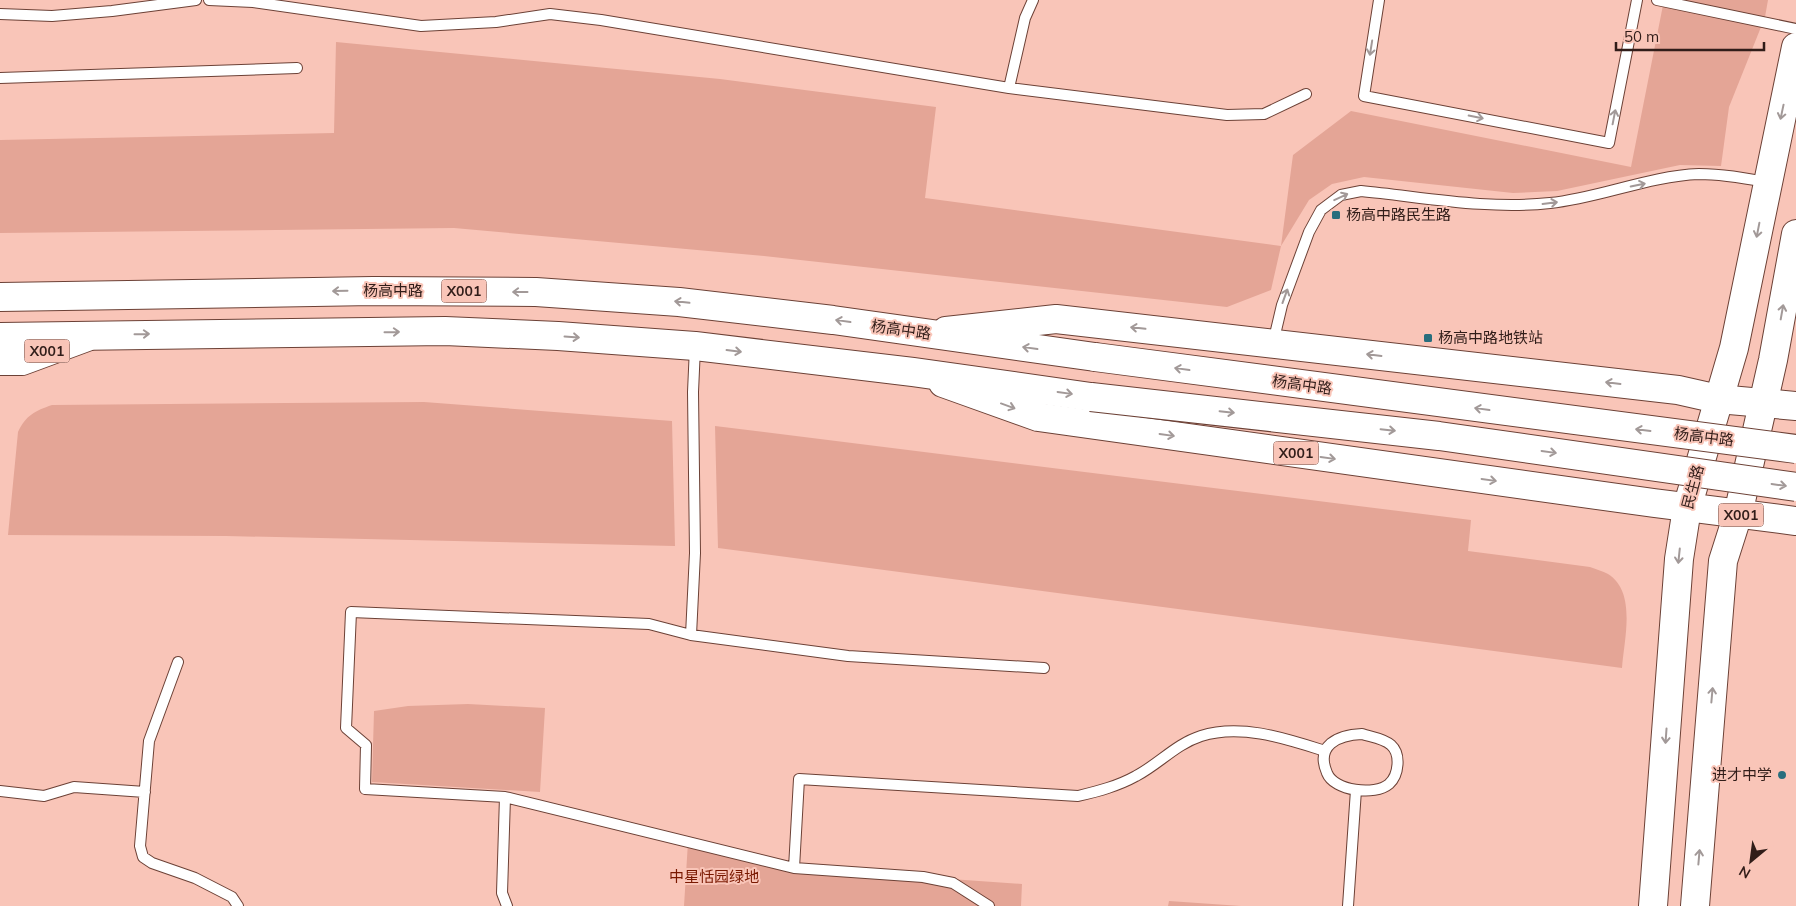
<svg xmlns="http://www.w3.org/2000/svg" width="1796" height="906" viewBox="0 0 1796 906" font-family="Mulish,'Noto Sans SC',sans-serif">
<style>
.green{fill:#e4a596}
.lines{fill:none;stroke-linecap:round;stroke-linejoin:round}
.service-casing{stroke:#6c4136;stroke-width:12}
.secondary-casing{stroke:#6c4136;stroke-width:30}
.primary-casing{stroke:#6c4136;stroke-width:30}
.trunk-casing{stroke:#6c4136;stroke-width:30}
.service{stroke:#fff;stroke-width:10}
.secondary{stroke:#fff;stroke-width:28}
.primary{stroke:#fff;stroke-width:28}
.trunk{stroke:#fff;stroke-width:28}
.trunk-bridge-casing{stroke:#6c4136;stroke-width:30;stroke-linecap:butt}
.trunk-bridge{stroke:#fff;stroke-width:28}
.oneway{stroke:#a29998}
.poi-dot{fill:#286e7d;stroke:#f9c5b8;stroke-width:2}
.labels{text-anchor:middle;stroke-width:4;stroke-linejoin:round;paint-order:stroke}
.shield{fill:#f9c5b8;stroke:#6d4f49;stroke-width:1}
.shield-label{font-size:14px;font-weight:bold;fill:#311d19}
.poi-label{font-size:15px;fill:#311d19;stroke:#f9c5b8;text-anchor:start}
.street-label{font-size:15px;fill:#311d19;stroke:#f9c5b8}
.park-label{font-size:15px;fill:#791800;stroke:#f9c5b8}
</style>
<rect width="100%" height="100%" fill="#f9c5b8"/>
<path class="green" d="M1664 0H1768L1765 17 1729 107 1721 166 1680 165 1557 191 1513 193 1364 177 1332 184 1309 200 1281 246 1271 290 1227 307 764 256 454 228 0 233V140L334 133 336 42 720 79 936 107 925 198 1281 246 1293 155 1351 111 1631 167Z
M424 402 672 421 675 546 226 536 8 535 18 432C26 415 35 411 52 405Z
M715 426 1471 520 1468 551 1590 567C1595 569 1603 571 1608 574 1637 592 1624 640 1622 668L718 548Z
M468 704 545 708 540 792 372 782 374 711 408 706Z
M688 842 794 868 1022 884 1021 906H684Z
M1169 901 1241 906H1168Z"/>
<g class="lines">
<g class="service-casing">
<path id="service" d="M209 0 253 2 421 26 496 22 550 14 601 20 1009 88 1227 115 1264 114 1306 94
M1379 0 1364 96 1609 143 1637 0
M1657 0 1796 29
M0 14 52 16 112 11 196 0
M0 78 297 68
M1009 88 1025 18 1033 0
M1273 343 1282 305 1309 232 1321 210 1341 195 1361 191C1423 197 1488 210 1550 203 1600 198 1648 176 1699 174 1722 174 1744 178 1766 182
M695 347 693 392 695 553 691 635 848 656 1044 668
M691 635 649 624 351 612 346 728 366 745 365 789 505 797 794 868 923 877 953 883 989 906
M178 662 149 741 140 846 143 857 152 863 195 878 232 897 238 906
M1362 734C1371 737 1383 738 1391 745 1401 754 1399 775 1389 784 1375 796 1334 791 1327 773 1315 745 1338 735 1362 734Z
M0 791 44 796 74 787 145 792
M505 797 502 893 507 906
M794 868 799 779 1078 796C1099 791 1118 786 1136 776 1159 764 1176 744 1201 736 1241 723 1287 739 1325 751
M1348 906 1356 790"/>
</g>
<g class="secondary-casing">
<path id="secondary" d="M1653 906 1679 559 1687 508 1734 348 1796 47
M1695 906 1723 561 1738 514 1773 360 1796 234"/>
</g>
<g class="primary-casing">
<path id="primary" d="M946 331 1056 319 1678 390 1718 399 1796 406
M0 361H22L87 337
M943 383 1038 417 1654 503 1796 521"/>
</g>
<g class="trunk-casing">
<path id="trunk" d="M0 297 373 291 536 292 679 302 833 320 1095 357
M0 337 445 331 558 336 695 346 913 372 1091 397"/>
</g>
<use href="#service" class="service"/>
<use href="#secondary" class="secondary"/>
<use href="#primary" class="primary"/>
<use href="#trunk" class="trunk"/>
<g class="trunk-bridge-casing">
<path id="trunk-bridge" d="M1095 357 1796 449
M1091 397 1439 436 1796 487"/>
</g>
<use href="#trunk-bridge" class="trunk-bridge"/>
</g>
<defs><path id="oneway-shaft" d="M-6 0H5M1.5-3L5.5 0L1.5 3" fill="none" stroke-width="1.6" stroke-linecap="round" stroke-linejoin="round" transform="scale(1.25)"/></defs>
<g class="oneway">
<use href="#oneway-shaft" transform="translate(1371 48) rotate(99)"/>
<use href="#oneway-shaft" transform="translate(1782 112) rotate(102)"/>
<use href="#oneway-shaft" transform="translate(1476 117) rotate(11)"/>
<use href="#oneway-shaft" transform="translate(1614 117) rotate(-79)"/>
<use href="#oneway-shaft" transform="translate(1638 185) rotate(-12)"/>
<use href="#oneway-shaft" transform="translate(1341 197) rotate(-25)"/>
<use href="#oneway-shaft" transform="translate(1550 203) rotate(-7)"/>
<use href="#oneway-shaft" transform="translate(1758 230) rotate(101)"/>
<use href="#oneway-shaft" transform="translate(340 291) rotate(179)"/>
<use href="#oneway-shaft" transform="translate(520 292) rotate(-180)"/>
<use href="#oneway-shaft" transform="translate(1285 296) rotate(-70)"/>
<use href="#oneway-shaft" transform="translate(682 302) rotate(-174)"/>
<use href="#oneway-shaft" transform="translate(1782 312) rotate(-80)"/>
<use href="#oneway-shaft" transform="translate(843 321) rotate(-172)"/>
<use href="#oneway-shaft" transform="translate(1138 328) rotate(-174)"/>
<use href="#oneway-shaft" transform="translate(392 332) rotate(-1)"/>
<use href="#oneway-shaft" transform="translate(142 334) rotate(-1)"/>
<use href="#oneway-shaft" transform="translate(572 337) rotate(4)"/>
<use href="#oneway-shaft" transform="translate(1030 348) rotate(-172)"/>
<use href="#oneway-shaft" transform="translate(734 351) rotate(7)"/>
<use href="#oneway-shaft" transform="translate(1374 355) rotate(-173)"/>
<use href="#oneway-shaft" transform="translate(1182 369) rotate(-172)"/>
<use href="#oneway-shaft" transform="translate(1613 383) rotate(-173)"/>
<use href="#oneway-shaft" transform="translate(1065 393) rotate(8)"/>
<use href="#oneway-shaft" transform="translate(1008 406) rotate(20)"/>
<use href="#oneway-shaft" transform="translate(1482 409) rotate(-172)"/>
<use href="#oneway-shaft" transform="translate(1227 412) rotate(6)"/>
<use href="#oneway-shaft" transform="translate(1388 430) rotate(6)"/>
<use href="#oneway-shaft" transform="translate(1643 430) rotate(-173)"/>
<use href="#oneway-shaft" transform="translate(1167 435) rotate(8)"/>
<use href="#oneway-shaft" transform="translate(1549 452) rotate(8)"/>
<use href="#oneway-shaft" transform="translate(1328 458) rotate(8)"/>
<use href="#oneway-shaft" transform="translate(1489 480) rotate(8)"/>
<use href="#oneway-shaft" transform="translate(1779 485) rotate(8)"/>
<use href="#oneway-shaft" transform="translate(1679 556) rotate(96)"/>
<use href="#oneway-shaft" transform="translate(1712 695) rotate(-85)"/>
<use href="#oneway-shaft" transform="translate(1666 736) rotate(94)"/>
<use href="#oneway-shaft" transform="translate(1699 857) rotate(-85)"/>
</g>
<g class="poi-dot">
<rect x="1331" y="210" width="10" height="10" rx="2.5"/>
<rect x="1423" y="333" width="10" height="10" rx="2.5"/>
<circle cx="1782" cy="775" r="5"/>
</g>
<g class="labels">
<g class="shield">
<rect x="441.5" y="279.5" width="45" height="23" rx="4"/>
<rect x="24.5" y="339.5" width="45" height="23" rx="4"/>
<rect x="1273.5" y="441.5" width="45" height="23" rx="4"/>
<rect x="1718.5" y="503.5" width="45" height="23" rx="4"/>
</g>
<g class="shield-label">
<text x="464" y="296">X001</text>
<text x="47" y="356">X001</text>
<text x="1296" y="458">X001</text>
<text x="1741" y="520">X001</text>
</g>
<g class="poi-label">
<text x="1346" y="220">杨高中路民生路</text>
<text x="1438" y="343">杨高中路地铁站</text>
<text x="1772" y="780" text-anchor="end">进才中学</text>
</g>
<g class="street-label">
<text x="393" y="296">杨高中路</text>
<text transform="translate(901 330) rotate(8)" y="5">杨高中路</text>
<text transform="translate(1302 385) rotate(8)" y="5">杨高中路</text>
<text transform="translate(1704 437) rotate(7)" y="5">杨高中路</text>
<text transform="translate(1693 487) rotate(-75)" y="5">民生路</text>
</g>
<g class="park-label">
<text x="714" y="882">中星恬园绿地</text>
</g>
</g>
<g transform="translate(1751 861) rotate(209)" stroke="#f9c5b8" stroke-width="4" paint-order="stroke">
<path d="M0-4L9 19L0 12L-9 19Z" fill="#311d19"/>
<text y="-8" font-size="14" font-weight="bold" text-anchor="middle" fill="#311d19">N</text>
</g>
<path d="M1616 42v8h148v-8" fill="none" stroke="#311d19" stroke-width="2.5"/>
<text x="1624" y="42" font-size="15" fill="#311d19" stroke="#f9c5b8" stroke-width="4" paint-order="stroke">50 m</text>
</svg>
